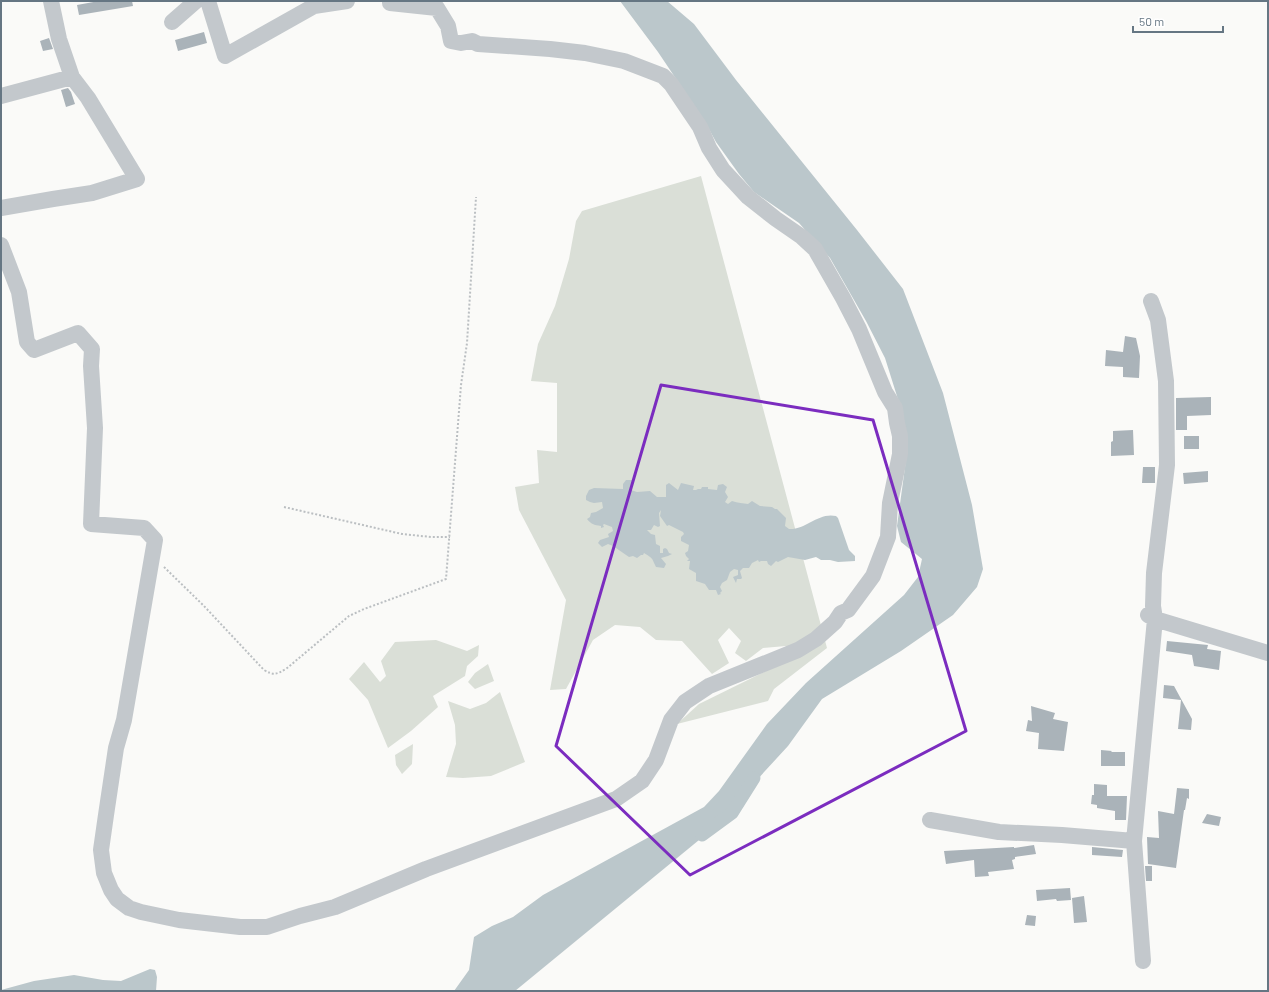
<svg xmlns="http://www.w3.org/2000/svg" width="1269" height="992" viewBox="0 0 1269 992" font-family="Barlow,sans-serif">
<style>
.green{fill:#dadfd7}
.water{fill:#bbc7cb}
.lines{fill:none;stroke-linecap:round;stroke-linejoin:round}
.canal{stroke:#bbc7cb;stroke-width:13}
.building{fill:#aab3b9}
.path{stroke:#bbbfc2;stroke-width:2;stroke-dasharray:2 2;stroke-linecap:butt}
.minor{stroke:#c3c8cc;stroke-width:16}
.marked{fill:none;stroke:#7b2cbf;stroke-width:3;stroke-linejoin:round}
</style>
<rect width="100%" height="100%" fill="#fafaf8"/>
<path class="green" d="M701 176 827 648 774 689 768 701 677 724 699 704 774 667 786 646 763 648 746 661 735 653 741 641 729 628 718 640 729 663 712 674 682 641 656 640 640 627 615 625 593 640 566 689 550 690 566 600 519 510 515 487 539 483 537 450 557 452V383L531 381 538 344 555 306 569 259 576 221 582 211Z
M436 640 467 651 479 645 478 656 467 666 465 676 433 696 438 707 411 731 388 748 368 700 349 679 364 662 380 682 386 676 381 661 395 642Z
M488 664 494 681 475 689 468 682 475 673Z
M500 692 525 762 491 776 463 778 446 777 456 744 455 725 448 701 470 709 486 703Z
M413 744 412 764 402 774 396 765 395 755Z"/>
<path class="water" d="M620 1H667L694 24 736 80 857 230 903 289 943 393 972 505 983 569 977 587 953 615 901 651 822 699 788 746 710 831 515 991H454L469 970 474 937 492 926 513 917 543 895 704 807 719 791 767 724 806 683 904 595 918 577 922 559 901 542 897 526 908 445 902 412 885 358 866 321 830 258 799 223 754 192 739 174 716 142 705 122 658 52Z
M626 480H632L633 484 631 490 637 492 650 491 657 497H666V485L669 483 678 490 681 483 694 486 693 490H696L698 489H701L702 487H708V489L717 490 718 485 723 484 727 487 725 492 728 497 725 502 728 504 732 501C738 503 743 503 748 504L752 501 760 506 772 507 775 509H777L786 518 785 526 789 529C806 530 818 512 836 516L838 518 849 550 855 556V561L838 562 830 560H821L816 557 805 560 788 557 778 562 776 561 771 566 768 564 767 561H761L759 562 758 560 752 563 749 568H743L740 571 742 578 741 579H737L736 583 733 577 738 575V570L734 569 730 572 727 580 722 583 720 587 722 591 720 593 721 594 718 595 716 590H709L705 584 696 581V573L689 569 690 561H687L689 559 686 556 685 553 688 551 689 545 681 541V537L684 534 683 532 669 525 667 526 660 516 661 510 659 513 660 526 658 527 654 525 651 530H647L651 534 655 535 656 544 660 546V553H663V549L665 548 667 549 669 553 672 554 668 556 661 558 666 564 664 568 656 567C651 556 653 559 644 553L643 555H641L637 558 633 556 629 557 613 546 608 544 602 547 598 543 600 540 609 537 608 534 613 531 612 527 604 524 603 525 604 527 601 528V526C594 525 591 524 587 519L590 517 591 513 596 512 603 508 602 502 594 503 590 502 586 500V496L589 490 594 488 623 489V484Z
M150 969 155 970 157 977 156 991H1V990L34 981 74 975 103 980 121 981Z"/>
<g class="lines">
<path class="canal" d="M702 835 732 813 754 778"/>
</g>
<path class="building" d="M99 1H132L133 6 79 15 77 5Z
M204 32 207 43 178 51 175 40Z
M49 38 53 49 43 51 40 41Z
M68 88 71 92 75 104 66 107 61 90Z
M1125 336 1136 338 1140 356 1139 378 1123 377V367L1105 366 1106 350 1123 352Z
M1211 397V415L1187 416V430H1176V398Z
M1133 430 1134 455 1111 456V442L1113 441V431Z
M1184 436H1199V449H1184Z
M1143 467H1155V483H1142Z
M1208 471V482L1184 484 1183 473Z
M1167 641 1208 645 1207 649 1221 651 1219 670 1194 666 1192 655 1166 651Z
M1164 685 1174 686 1192 719 1191 730 1178 729 1181 700 1163 698Z
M1031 706 1055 713 1053 719 1068 722 1064 751 1038 749 1039 733 1026 731 1028 720 1032 721Z
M1101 750 1112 751 1111 752H1125V766H1101Z
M1094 784 1107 785V796H1127L1126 820H1115V811L1097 808V805L1091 804 1092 795H1094Z
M1177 788 1189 789V799L1187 798 1185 810H1184L1176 868 1148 864 1147 837 1159 838 1158 811 1174 814Z
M1207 814 1221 817 1219 826 1202 823Z
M1034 845 1036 854 1015 857V859L1012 860 1014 869 988 872 989 876 975 877 974 860 946 864 944 851 1014 847V848Z
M1092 847 1123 850 1122 857 1092 855Z
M1145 866H1152V881H1146Z
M1070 888 1071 900 1057 901 1056 899 1037 901 1036 890Z
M1084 896 1087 922 1074 923 1072 898Z
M1027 915 1036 916 1035 926 1025 925Z"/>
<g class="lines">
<path class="path" d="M284 507 402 534 431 537H450
M164 567 204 606 264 670C274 676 277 674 286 669L349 616 364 609 446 579 461 385 467 343 476 197"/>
<path class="minor" d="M208 1 225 56 314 6 347 1
M172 22 196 1
M1 96 72 77
M1 208 53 199 92 193 137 179 88 98 72 77 59 39 51 1
M1 245 19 292 27 342 34 350 78 333 92 349 91 366 95 428 91 524 144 528 155 540 124 720 116 748 106 815 101 850 104 873 111 890 117 899 129 908 141 912 179 920 240 927H267L300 916 335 907 426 869 616 799 642 781 656 760 671 720 685 702 709 686 798 650 816 639 835 622 841 613 848 610 873 576 888 537 890 503 900 454V436L897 423 895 408 885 392 859 329 843 298 815 249 802 237 776 219 748 197 723 170 709 148 700 127 671 84 663 76 624 61 585 53 550 49 478 44 472 41 461 43 451 41 448 26 437 8 390 3 391 1
M1148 615 1155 619 1268 653
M930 820 999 832 1062 835 1134 841
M1143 961 1134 841 1155 619 1153 606 1154 573 1167 465 1166 381 1158 320 1151 301"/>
</g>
<path class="marked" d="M661 385 873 420 966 731 690 875 556 746Z"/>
<rect width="1269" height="992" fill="none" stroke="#657683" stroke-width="4"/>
<path d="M1133 26v6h90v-6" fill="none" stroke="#657683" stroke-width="2"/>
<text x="1139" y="26" font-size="12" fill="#657683" stroke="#ffffff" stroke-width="3" paint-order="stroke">50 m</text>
</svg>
